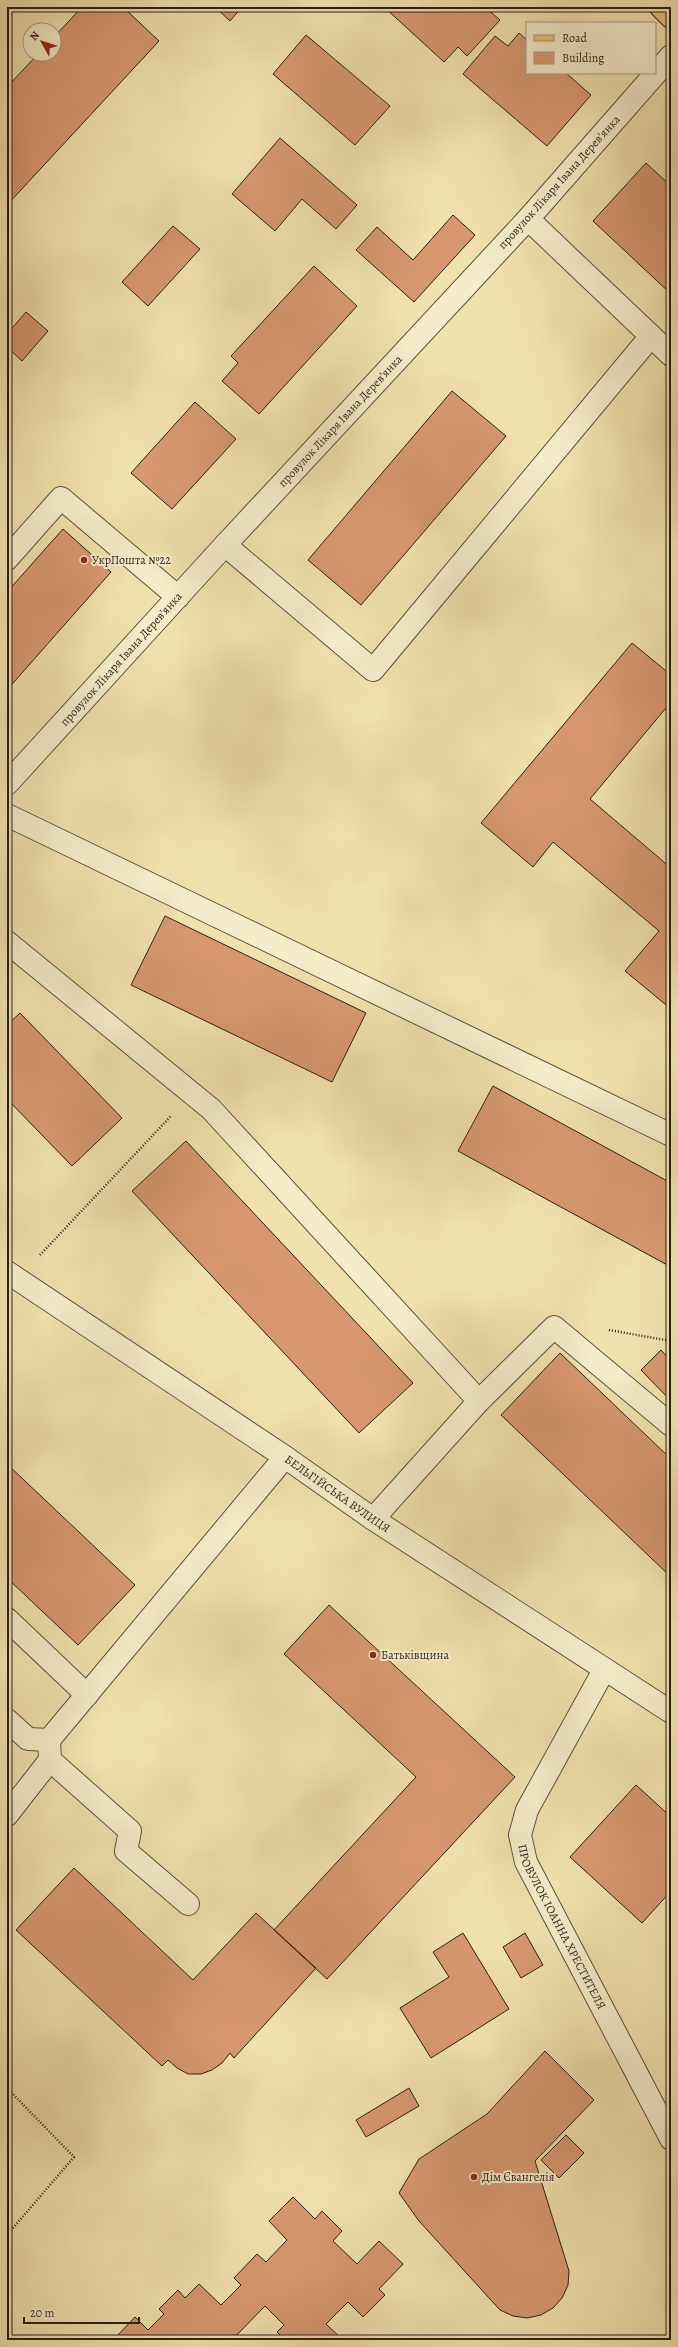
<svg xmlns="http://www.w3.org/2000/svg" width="678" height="2347" viewBox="0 0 678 2347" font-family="Alegreya,serif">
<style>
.building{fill:#d7986f;stroke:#2a1e19}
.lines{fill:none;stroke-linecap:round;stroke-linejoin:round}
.minor-casing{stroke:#5c4f3e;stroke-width:24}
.major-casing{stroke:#2a1e19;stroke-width:24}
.path{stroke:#2a1e19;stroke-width:2.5;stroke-dasharray:1 2;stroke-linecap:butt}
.minor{stroke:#f6ecca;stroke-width:22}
.major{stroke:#e8c076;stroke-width:22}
.poi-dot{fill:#8f2418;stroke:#f6ecca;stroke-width:1.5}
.labels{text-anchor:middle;stroke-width:4;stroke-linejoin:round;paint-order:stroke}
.street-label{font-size:12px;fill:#2a1e19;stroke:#f6ecca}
.poi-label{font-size:12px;fill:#2a1e19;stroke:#f6ecca;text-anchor:start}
</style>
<rect width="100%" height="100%" fill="#f1e1ad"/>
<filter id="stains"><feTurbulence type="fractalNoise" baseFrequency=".005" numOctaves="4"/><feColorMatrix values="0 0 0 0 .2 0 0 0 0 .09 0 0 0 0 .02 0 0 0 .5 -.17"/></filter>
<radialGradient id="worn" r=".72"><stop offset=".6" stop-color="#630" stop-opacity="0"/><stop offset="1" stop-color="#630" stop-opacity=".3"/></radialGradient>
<path class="building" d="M82 7H123L159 41 7 205V87L38 54H54V37Z
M215 7H242L230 21Z
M384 7H485L500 20 467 56 458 47 444 62Z
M519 33 527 40V73H566L591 95 547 146 463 74 495 36 508 46Z
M306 35 390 106 355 145 273 74Z
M280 138 357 205 336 229 302 199 275 231 232 194Z
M646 163 671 186V294L593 221Z
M453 215 475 235 414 302 356 250 377 227 413 260Z
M173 226 200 249 148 306 122 282Z
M314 266 357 306 259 414 222 381 238 363 231 356Z
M26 312 48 331 22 361 7 347V334Z
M452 391 506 436 361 605 308 560Z
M195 402 236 439 172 509 131 473Z
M63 529 111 572 7 690V592Z
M632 643 671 675V702L590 799 671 868V1009L625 971 659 931 553 842 533 867 481 823Z
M165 916 366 1013 332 1082 131 985Z
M20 1013 122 1118 72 1166 7 1099V1025Z
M493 1086 671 1183V1267L458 1151Z
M186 1141 413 1383 359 1433 132 1191Z
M661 1350 671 1361V1401L641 1370Z
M560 1353 671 1459V1577L501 1415Z
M7 1464 135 1585 78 1645 7 1578Z
M329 1605 515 1777 327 1979 274 1930 416 1777 284 1654Z
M636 1785 671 1817V1891L642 1923 570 1857Z
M74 1868 193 1980 256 1913 316 1968 234 2058 230 2053 222 2063 212 2070 201 2074H188L177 2068 168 2060 162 2066 16 1930Z
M463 1933 509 2009 431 2058 400 2008 449 1977 433 1952Z
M525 1933 543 1965 521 1978 503 1947Z
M545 2051 594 2100 535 2161 569 2271 568 2285 562 2298 553 2308 541 2315 527 2318 513 2316 500 2310 419 2221 399 2193 419 2159 487 2114Z
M409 2088 419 2106 366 2137 356 2120Z
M566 2135 584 2153 559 2178 541 2160Z
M293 2197 315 2219 322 2211 342 2231 333 2241 357 2264 379 2241 403 2264 379 2289 385 2295 363 2317 348 2302 326 2324 343 2340H285L277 2332 284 2325 265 2306 232 2340 115 2338 135 2317 148 2330 164 2314 159 2309 178 2290 185 2298 199 2284 221 2305 241 2285 234 2278 257 2254 266 2262 287 2240 269 2221Z"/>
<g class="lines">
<g class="minor-casing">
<g id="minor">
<path d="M528 219 671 355"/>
<path d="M225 545 373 670 651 336"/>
<path d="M7 559 61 498 178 597"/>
<path d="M7 784 225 545 528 219 671 56"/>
<path d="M7 815 671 1135"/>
<path d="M7 942 211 1109 479 1401 373 1519"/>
<path id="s1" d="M7 1272 285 1457 373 1519 671 1712"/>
<path d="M479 1401 554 1327 671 1425"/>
<path d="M7 1619 87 1695"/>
<path id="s2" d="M604 1670 527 1810 520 1835 526 1862 671 2139"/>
<path d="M7 1720 28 1739 49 1740 285 1457"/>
<path d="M49 1740 50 1760 130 1831 126 1851 188 1904"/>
<path d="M7 1815 50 1760"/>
</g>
</g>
<g class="major-casing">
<path id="major" d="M661 7 671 17"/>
</g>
<path class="path" d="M40 1255 171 1116
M609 1330 671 1341
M7 2088 74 2157 7 2235"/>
<use href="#minor" class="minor"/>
<use href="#major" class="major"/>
</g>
<g class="poi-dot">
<circle cx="84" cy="560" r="4"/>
<circle cx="373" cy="1655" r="4"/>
<circle cx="474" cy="2177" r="4"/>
</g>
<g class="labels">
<g class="street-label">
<text transform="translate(559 182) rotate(-48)" y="4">провулок Лікаря Івана Деревʼянка</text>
<text transform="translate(340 421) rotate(-47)" y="4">провулок Лікаря Івана Деревʼянка</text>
<text transform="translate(121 659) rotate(-48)" y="4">провулок Лікаря Івана Деревʼянка</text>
<text dy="4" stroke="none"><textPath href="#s1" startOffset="398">БЕЛЬГІЙСЬКА ВУЛИЦЯ</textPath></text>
<text dy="4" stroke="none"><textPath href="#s2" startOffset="287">ПРОВУЛОК ІОАННА ХРЕСТИТЕЛЯ</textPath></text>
</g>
<g class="poi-label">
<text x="92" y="564">УкрПошта №22</text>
<text x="381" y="1659">Батьківщина</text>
<text x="482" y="2181">Дім Євангелія</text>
</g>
</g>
<rect width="678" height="2347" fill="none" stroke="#f1e1ad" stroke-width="24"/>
<rect x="8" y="8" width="662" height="2331" fill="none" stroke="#2a1e19" stroke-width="2"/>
<rect x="12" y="12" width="654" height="2323" fill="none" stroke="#2a1e19"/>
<rect x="526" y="22" width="130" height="52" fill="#f6ecca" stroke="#a49a83"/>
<rect x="534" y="35" width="20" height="6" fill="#e8c076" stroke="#a49a83"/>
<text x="562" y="42" font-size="12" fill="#2a1e19">Road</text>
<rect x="534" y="52" width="20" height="12" fill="#d7986f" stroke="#a49a83"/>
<text x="562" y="62" font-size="12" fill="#2a1e19">Building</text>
<g transform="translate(42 42) rotate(309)"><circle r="19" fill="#f6ecca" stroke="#a49a83"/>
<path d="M0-3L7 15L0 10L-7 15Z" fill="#8f2418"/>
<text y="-6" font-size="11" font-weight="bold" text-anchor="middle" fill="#2a1e19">N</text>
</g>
<path d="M24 2317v6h115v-6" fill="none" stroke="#2a1e19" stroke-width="2"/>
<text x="30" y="2317" font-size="12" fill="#2a1e19" stroke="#f6ecca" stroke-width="3" paint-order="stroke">20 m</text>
<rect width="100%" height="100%" filter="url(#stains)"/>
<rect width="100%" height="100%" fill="url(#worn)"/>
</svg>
